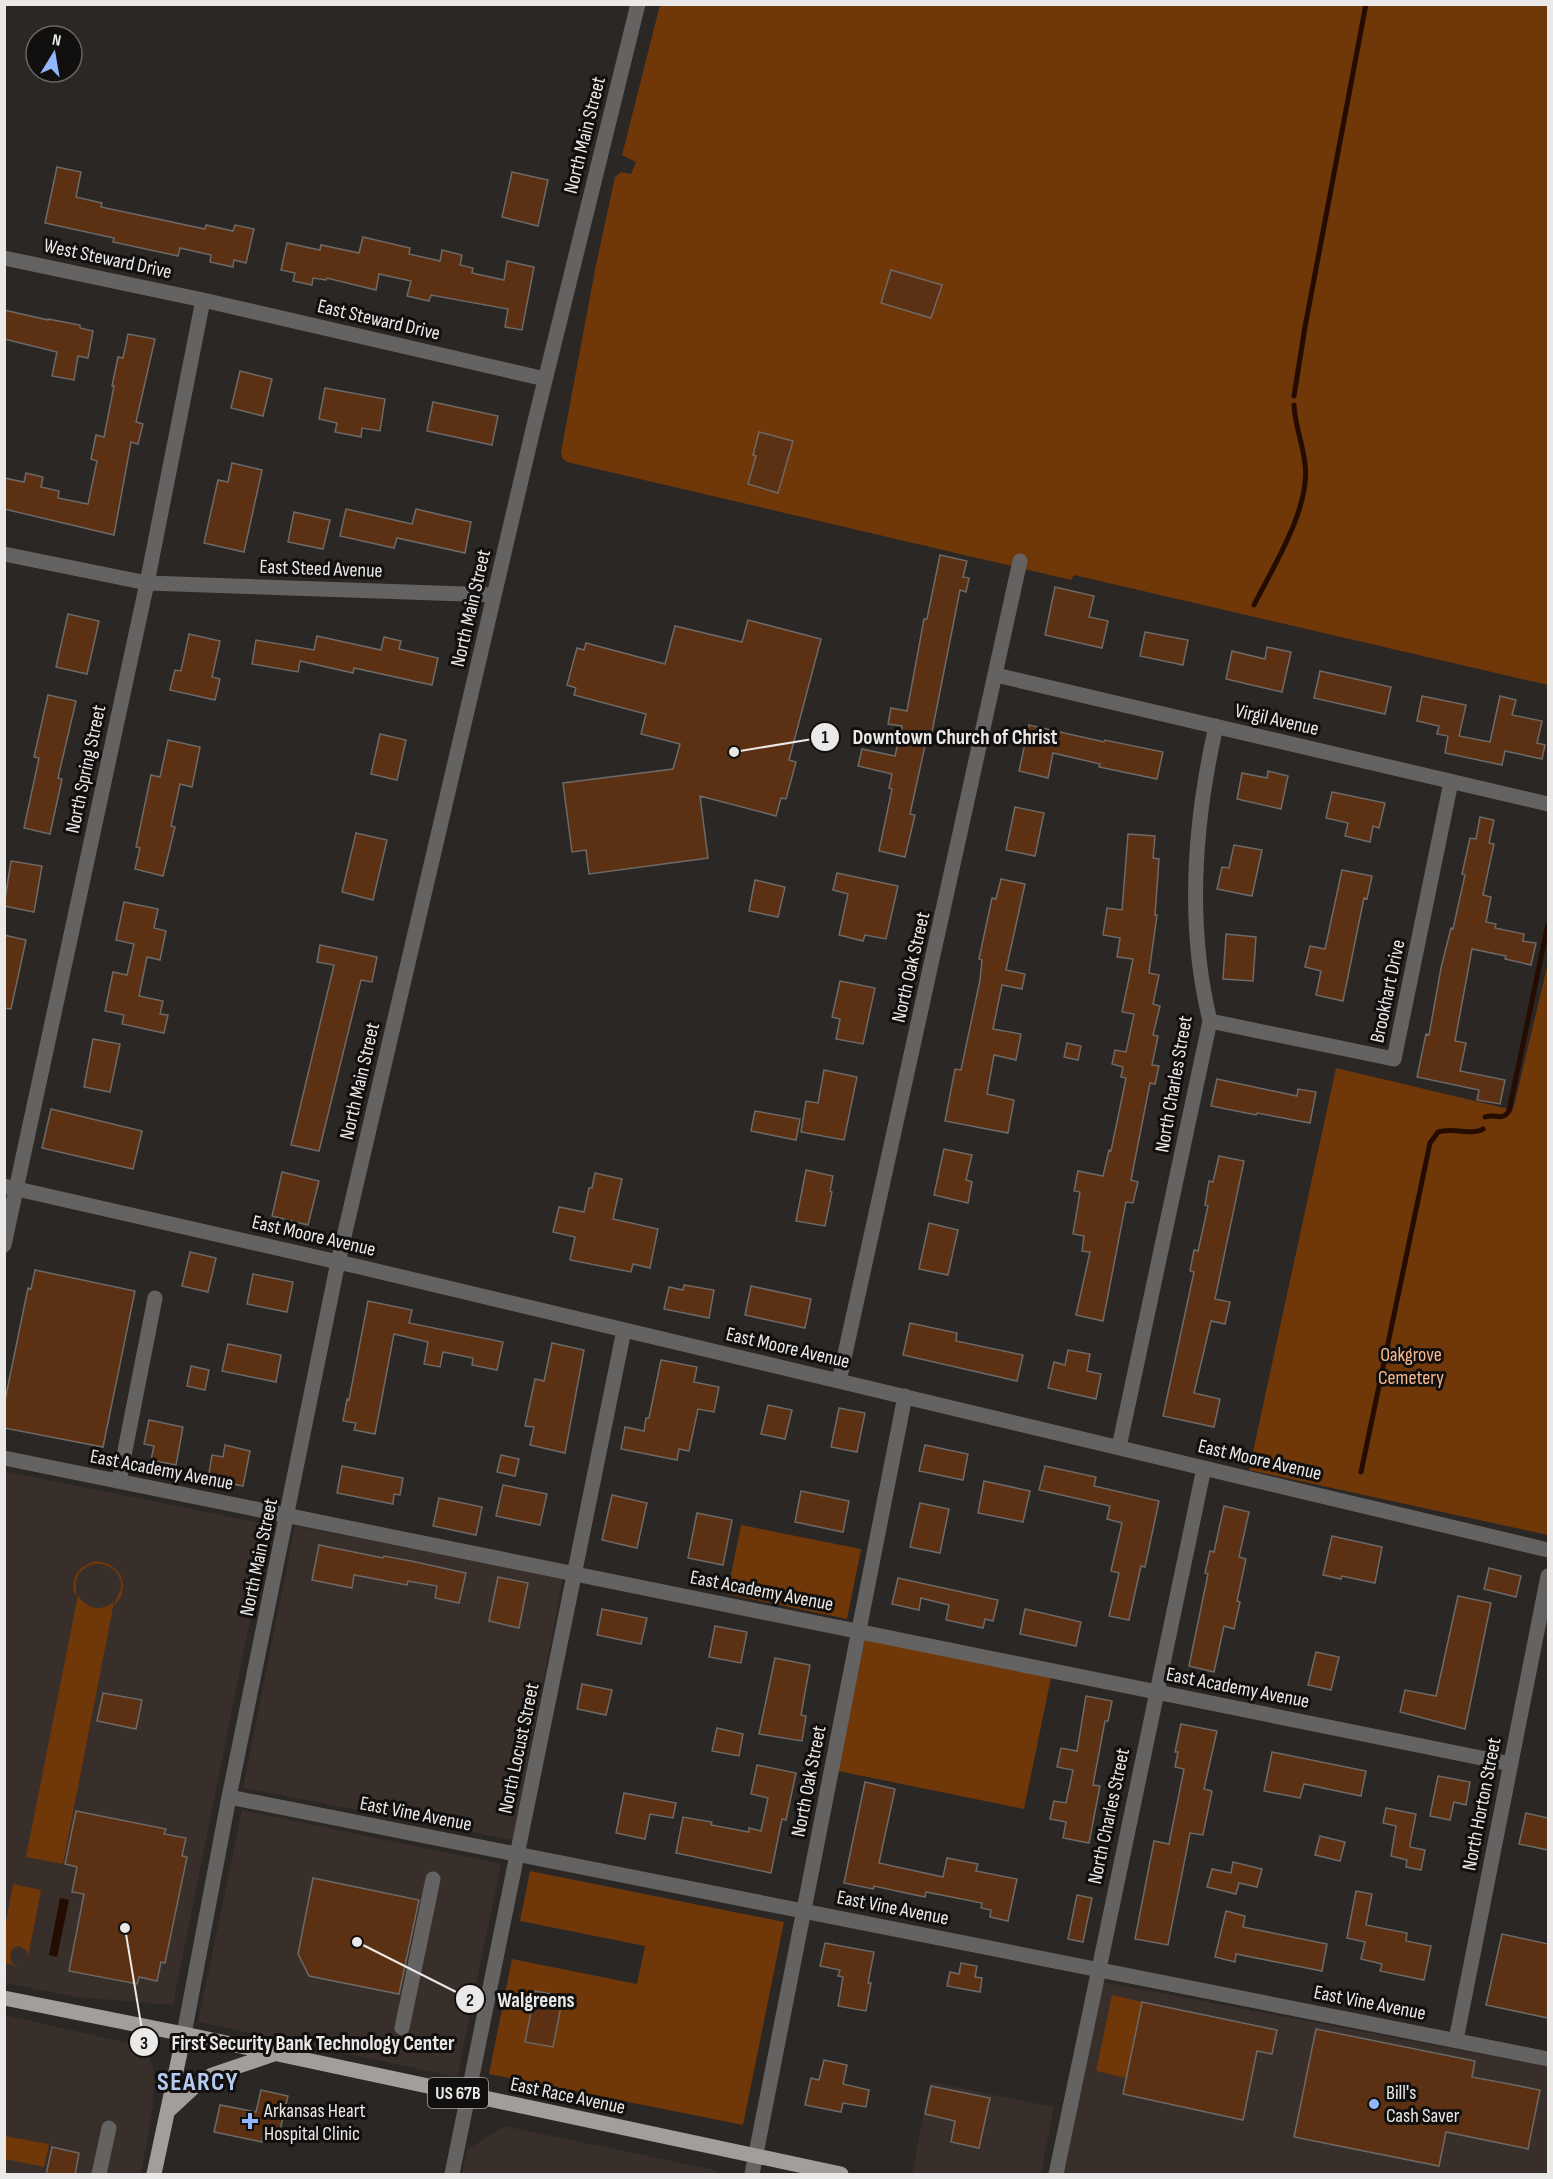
<svg xmlns="http://www.w3.org/2000/svg" width="1553" height="2179" viewBox="0 0 1553 2179" font-family="'Sofia Sans Condensed',sans-serif">
<style>
.built{fill:#382f2a}
.green{fill:#703709}
.water{fill:#250c00}
.lines{fill:none;stroke-linecap:round;stroke-linejoin:round}
.stream{stroke:#250c00;stroke-width:5}
.building{fill:#5c3113;stroke:#6d6967;stroke-width:1.5}
.minor{stroke:#656362;stroke-width:15}
.major{stroke:#a29e9c;stroke-width:15}
.poi-dot{fill:#93b7fd;stroke:#12100f;stroke-width:2}
.labels{text-anchor:middle;stroke-width:6;stroke-linejoin:round;paint-order:stroke}
.shield{fill:#12100f;stroke:#aaa8a6;stroke-width:1.5}
.shield-label{font-size:18px;font-weight:bold;fill:#ebe9e7}
.street-label{font-size:20px;fill:#ebe9e7;stroke:#12100f}
.park-label{font-size:20px;fill:#fab991;stroke:#12100f}
.poi-label{font-size:20px;fill:#ebe9e7;stroke:#12100f;text-anchor:start}
.district-label{font-size:26px;font-weight:bold;letter-spacing:1.5px;fill:#b6cbf2;stroke:#12100f}
.leader{fill:none;stroke:#ebe9e7;stroke-width:2}
.callout-dot{fill:#ebe9e7;stroke:#12100f;stroke-width:2}
.mark-label{font-size:18px;text-anchor:middle;font-weight:bold;fill:#111}
.callout-label{font-size:21px;text-anchor:middle;font-weight:bold;fill:#ebe9e7;stroke:#12100f;stroke-width:6;stroke-linejoin:round;paint-order:stroke}
</style>
<rect width="100%" height="100%" fill="#2a2725"/>
<path class="built" d="M4 1471 269 1525 173 2005 77 1997 5 1983Z
M295 1526 563 1578 513 1840 243 1788Z
M242 1810 501 1864 457 2077 198 2022Z
M1103 1982 1548 2067V2174H1062Z
M5 2015 137 2045 149 2054 154 2072 152 2113 141 2174H5Z
M930 2082 1054 2107 1041 2174H912Z
M504 2126 715 2170 721 2174H462L467 2150Z"/>
<path class="green" d="M660 5H1548V685L1074 575 1071 580 567 462 562 458 561 452 595 270 615 177 621 172 631 174 636 162 622 155Z
M1548 963V1535L1249 1470 1336 1068 1513 1110Z
M741 1525 861 1549 847 1619 727 1594Z
M95 1561C120 1562 133 1587 114 1606 115 1599 120 1594 121 1588 123 1565 92 1555 79 1574 74 1581 77 1589 76 1597 68 1580 78 1566 95 1561Z
M78 1595C86 1609 101 1612 114 1602L63 1864 26 1857Z
M865 1639 1051 1678 1024 1809 838 1771Z
M530 1871 784 1922 743 2125 489 2074 512 1959 637 1984 645 1946 520 1921Z
M13 1884 41 1890 28 1957 27 1951 19 1946 13 1948 10 1954 12 1963 17 1966 5 1963V1927Z
M1112 1995 1142 2002 1126 2078 1096 2071Z
M4 2136 49 2144 44 2167 5 2159Z"/>
<path class="water" d="M60 1898 69 1900 57 1957 49 1955Z"/>
<g class="lines">
<path class="stream" d="M1294 396 1305 327 1366 4
M1254 605C1273 567 1311 507 1305 464 1303 444 1295 426 1294 405
M1485 1117C1494 1113 1502 1122 1509 1111L1548 924
M1361 1472 1430 1143 1438 1132C1454 1127 1473 1136 1483 1129"/>
</g>
<path class="building" d="M57 167 81 172 76 197 102 203 101 207 205 229 206 225 233 231 235 225 254 229 246 263 234 260 233 267 210 262 211 255 180 248 178 256 113 242 114 238 45 223Z
M512 172 548 180 538 226 502 217Z
M363 237 410 248 409 254 440 261 442 250 462 255 460 265 473 268 472 273 504 280 507 261 534 267 522 330 505 327 508 309 431 295 429 301 407 296 411 281 379 274 376 290 327 278 326 280 313 278 312 285 293 281 295 273 281 270 287 243 320 250 321 245 359 253Z
M891 270 942 285 931 318 881 303Z
M4 310 48 320V319L80 325V328L93 331 88 358 78 356 74 380 52 376 57 352 4 339Z
M128 334 155 339 136 422 143 424 138 444 131 442 114 535 4 509V478L24 482 26 473 43 477 41 487 59 491 58 498 88 504 97 461 91 459 96 435 104 437 114 386H112L118 357 123 358Z
M240 371 272 379 263 416 231 408Z
M325 388 385 399 380 431 362 428 361 437 335 432 337 423 319 419Z
M433 402 498 416 492 445 427 431Z
M759 432 793 441 778 493 748 484 756 456 753 455Z
M232 463 262 470 244 552 204 543 218 480 228 482Z
M346 509 412 524 416 509 471 522 465 553 397 538 394 548 340 536Z
M294 512 330 520 323 549 288 542Z
M940 555 967 561 963 577 969 578 966 592 960 590 932 732H928L910 814 915 815 905 857 879 851 892 789 889 788 892 774 858 766 862 749 895 756 902 726 888 724 891 708 907 711 924 619H927Z
M1055 587 1094 596 1089 617 1108 621 1102 648 1045 635Z
M68 614 99 621 87 674 56 667Z
M748 620 821 639 789 760 796 762 786 799 781 798 776 816 700 796 708 858 589 874 586 850 572 852 563 783 673 769 680 744 641 734 646 714 574 695 576 688 567 685 577 648 584 650 586 643 665 664 675 626 742 642Z
M1145 632 1188 640 1183 665 1140 656Z
M189 634 220 641 212 677 220 679 215 700 170 690 175 670 181 671Z
M317 636 381 650 384 637 401 641 399 649 438 658 432 685 354 668 353 673 300 661 298 672 252 664 256 640 314 650Z
M1267 647 1291 652 1282 692 1226 679 1232 651 1265 659Z
M1320 671 1391 687 1385 714 1314 698Z
M48 695 76 701 58 778 62 779 50 834 24 828 39 758 34 757Z
M1422 696 1466 705 1459 736 1490 742 1500 696 1516 700 1512 715 1542 721 1537 743 1545 745 1542 759 1505 751 1502 765 1445 753 1448 736 1437 734 1439 726 1417 721Z
M1029 725 1104 742 1105 740 1163 752 1157 779 1099 767 1100 764 1053 753 1048 778 1019 771Z
M380 734 406 740 397 780 371 774Z
M168 740 200 747 192 787 180 784 171 826 175 827 163 876 135 869 140 848 136 847 151 775 160 777Z
M1268 771 1288 776 1281 809 1237 799 1242 773 1267 778Z
M1332 792 1385 803 1379 828 1373 826 1370 842 1345 836 1348 823 1326 818Z
M1015 807 1044 813 1035 856 1006 850Z
M1480 817 1494 820 1489 843 1494 844 1483 895 1491 897 1486 922 1496 924 1495 928 1524 934 1523 941 1536 943 1531 965 1505 959 1506 956 1472 949 1455 1041 1466 1043 1460 1071 1505 1080 1500 1104 1477 1100 1479 1090 1417 1077 1426 1034 1429 1035 1441 968 1451 928 1453 929 1465 875 1462 874 1470 838 1476 839Z
M356 833 387 840 373 900 342 892Z
M1128 834 1155 836 1153 858 1159 859 1155 915H1157L1149 973 1159 975 1153 1004 1160 1006 1153 1035 1158 1036 1152 1065 1159 1066 1155 1084 1150 1083 1131 1180 1138 1182 1133 1203 1126 1202 1103 1321 1076 1315 1090 1252 1082 1251 1084 1236 1073 1234 1080 1192 1074 1191 1078 1171 1103 1176 1109 1150 1111 1151 1126 1078 1121 1077 1123 1067 1112 1064 1115 1050 1126 1052 1134 1014 1122 1012 1133 959 1117 957 1120 938 1103 935 1107 908 1122 910Z
M1234 845 1262 850 1252 896 1217 889 1222 867 1229 868Z
M11 861 42 866 34 912 4 906Z
M1342 870 1372 876 1367 899 1364 898 1343 1001 1316 995 1321 971 1305 967 1310 946 1325 949Z
M837 873 898 886 886 939 865 935 863 941 839 935 848 894 833 890Z
M1001 879 1025 884 1006 970 1025 974 1022 989 1002 985 993 1029 1021 1034 1016 1060 994 1055 987 1094 1014 1100 1008 1133 945 1121 955 1069 961 1070 980 980 982 960 979 959 992 898 996 899Z
M755 880 785 887 778 917 749 911Z
M124 902 158 909 154 928 166 931 160 960 147 957 139 996 163 1001 160 1014 168 1015 164 1033 122 1024 124 1015 105 1011 113 972 127 975 134 944 116 940Z
M1226 934 1256 937 1253 981 1223 979Z
M4 935 26 940 11 1009 4 1008Z
M320 945 377 957 372 982 361 980 319 1151 291 1145 334 965 317 962Z
M840 981 875 988 863 1044 836 1039 840 1019 832 1017Z
M93 1039 120 1044 110 1092 84 1087Z
M1067 1043 1081 1046 1078 1060 1064 1057Z
M824 1070 857 1077 844 1140 801 1132 806 1101 818 1103Z
M1217 1079 1297 1096 1298 1089 1316 1092 1310 1123 1257 1113 1256 1115 1211 1106Z
M51 1109 142 1131 133 1169 42 1148Z
M755 1111 800 1119 796 1140 751 1131Z
M944 1149 972 1155 966 1180 972 1182 968 1203 934 1195Z
M1219 1156 1244 1161 1215 1299 1230 1302 1225 1324 1211 1321 1194 1393 1220 1399 1214 1427 1163 1416 1194 1272 1190 1271 1194 1250 1198 1251 1208 1206 1205 1205 1209 1181 1213 1182Z
M806 1170 833 1176 830 1191 832 1192 825 1226 796 1221Z
M282 1172 319 1181 308 1225 272 1216Z
M595 1173 622 1179 613 1219 658 1229 650 1268 633 1264 631 1272 570 1260 575 1237 553 1232 559 1207 584 1212 589 1188H592Z
M929 1223 958 1230 948 1275 919 1269Z
M190 1252 216 1258 208 1292 182 1286Z
M35 1270 135 1291 103 1447 4 1428V1405L28 1288 31 1289Z
M253 1274 293 1282 287 1312 247 1304Z
M684 1285 714 1290 709 1318 664 1309 669 1287 683 1290Z
M751 1286 811 1299 805 1328 745 1315Z
M368 1301 412 1310 409 1323 503 1342 497 1370 472 1365 473 1358 443 1352 440 1367 424 1364 428 1342 394 1334 375 1434 354 1430 356 1423 343 1421 347 1399 349 1400Z
M910 1323 957 1333 956 1341 1023 1355 1017 1381 903 1355Z
M552 1343 584 1350 565 1453 530 1445 534 1427 525 1426 535 1379 544 1381Z
M228 1344 281 1355 276 1382 222 1371Z
M1068 1350 1090 1354 1087 1371 1101 1374 1096 1399 1048 1388 1054 1362 1065 1365Z
M661 1360 697 1367 694 1382 719 1387 714 1412 698 1409 689 1451 679 1449 677 1460 621 1449 625 1427 644 1431 646 1418H649Z
M191 1366 209 1370 205 1390 187 1386Z
M768 1405 792 1410 785 1439 761 1434Z
M839 1408 865 1413 857 1452 831 1447Z
M149 1420 183 1427 176 1465 151 1460 154 1446 144 1444Z
M225 1445 250 1451 243 1486 208 1479 212 1455 223 1457Z
M925 1445 968 1454 963 1480 919 1471Z
M501 1455 519 1459 515 1476 497 1472Z
M342 1466 403 1478 400 1495 394 1494 393 1504 337 1493Z
M1045 1466 1096 1477 1094 1486 1159 1501 1145 1567 1141 1566 1129 1620 1109 1616 1119 1573 1111 1571 1122 1523 1107 1519 1110 1506 1039 1490Z
M984 1481 1030 1491 1023 1522 978 1513Z
M503 1485 547 1494 540 1525 496 1516Z
M801 1491 849 1501 843 1532 795 1522Z
M612 1495 647 1503 637 1548 602 1540Z
M439 1498 482 1507 476 1535 433 1526Z
M920 1503 949 1509 940 1553 910 1547Z
M1224 1506 1249 1512 1239 1557 1246 1559 1237 1601 1240 1602 1234 1629 1224 1626 1214 1672 1189 1666 1208 1574 1205 1573 1210 1551 1214 1552Z
M697 1513 732 1520 723 1565 688 1558Z
M1332 1536 1382 1547 1375 1583 1342 1576 1341 1579 1323 1575Z
M319 1545 383 1558 384 1556 411 1561 466 1573 459 1603 435 1598 437 1586 408 1581 407 1585 354 1575 352 1588 312 1580Z
M1489 1568 1521 1576 1516 1597 1484 1589Z
M498 1577 528 1583 519 1628 489 1621Z
M898 1578 998 1600 993 1621 985 1619 983 1628 946 1620 949 1605 921 1598 919 1610 892 1604Z
M1458 1596 1491 1603 1465 1729 1400 1712 1405 1690 1436 1696Z
M602 1609 647 1618 641 1644 597 1635Z
M1025 1609 1081 1622 1076 1646 1020 1634Z
M715 1626 747 1632 741 1663 709 1657Z
M1316 1652 1339 1657 1331 1690 1308 1685Z
M775 1658 810 1665 801 1715 806 1716 802 1741 759 1734Z
M582 1684 612 1690 606 1715 577 1709Z
M103 1693 142 1700 136 1729 97 1721Z
M1086 1696 1112 1701 1108 1721H1105L1093 1785 1100 1786 1089 1843 1063 1838 1066 1822 1050 1819 1054 1801 1066 1803 1073 1770 1057 1767 1061 1748 1077 1751Z
M1181 1724 1217 1731 1204 1789 1212 1791 1203 1835 1190 1833 1168 1945 1135 1939 1154 1841 1169 1844 1184 1769 1175 1767 1178 1752H1175Z
M717 1728 743 1734 739 1756 712 1751Z
M1272 1752 1366 1771 1361 1796 1304 1784 1300 1798 1264 1791Z
M757 1765 796 1773 786 1820 782 1819 771 1873 676 1853 683 1817 712 1822 711 1825 749 1832V1828L761 1831 768 1798 751 1794Z
M1438 1776 1470 1782 1466 1805 1454 1802 1450 1820 1430 1816Z
M865 1782 895 1789 879 1863 943 1877 947 1858 978 1864 976 1871 1017 1879 1008 1921 990 1917 991 1910 981 1908 982 1903 926 1892 925 1897 874 1886 873 1889 844 1883Z
M624 1793 676 1803 673 1818 650 1814 645 1839 616 1833Z
M1386 1808 1416 1814 1410 1844V1847L1425 1850 1421 1870 1406 1867 1407 1860 1391 1856 1396 1826 1383 1823Z
M76 1811 166 1829 164 1834 186 1838 182 1856 187 1857 165 1963 161 1962 157 1981 139 1977 137 1984 69 1971 84 1894 72 1892 77 1867 65 1864Z
M1526 1813 1548 1818V1850L1519 1844Z
M1320 1836 1345 1842 1340 1861 1315 1855Z
M1233 1862 1262 1869 1257 1887 1239 1883 1236 1894 1207 1887 1212 1869 1231 1873Z
M313 1878 419 1900 399 1994 309 1976 298 1954Z
M1356 1891 1372 1894 1366 1925 1407 1933 1406 1941 1431 1946 1424 1980 1380 1971 1382 1964 1361 1959 1365 1942 1347 1938Z
M1077 1895 1092 1898 1083 1942 1068 1939Z
M1226 1911 1245 1916 1243 1927 1327 1944 1322 1971 1236 1954 1235 1962 1215 1957Z
M1502 1934 1548 1944V2018L1486 2005Z
M825 1943 874 1952 868 1983H871L866 2011 838 2006 843 1977 838 1976 840 1970 820 1966Z
M961 1963 977 1966 975 1977 982 1978 980 1992 947 1986 950 1972 959 1974Z
M535 1991 563 1996 553 2047 525 2042Z
M1142 2002 1277 2030 1272 2054 1257 2051 1243 2120 1123 2094Z
M1316 2029 1475 2061 1472 2077 1540 2090 1528 2149 1446 2132 1439 2166 1294 2137Z
M824 2060 847 2065 843 2084 869 2090 866 2107 843 2103 841 2112 805 2105 811 2078 819 2080Z
M931 2086 990 2098 979 2148 951 2142 955 2121 925 2114Z
M261 2090 288 2096 280 2130 275 2129 274 2134 264 2132 262 2142 214 2132 220 2105 256 2112Z
M52 2147 79 2153 75 2175H46Z"/>
<g class="lines">
<path class="minor" d="M4 258 203 300 545 379
M4 554 147 583 494 595
M996 675 1548 804
M1210 1021 1394 1059 1451 782
M4 1186 360 1267 1548 1550
M4 1245 147 583 203 300
M839 1381 1020 561
M1119 1447 1210 1021C1186 923 1194 823 1216 726
M4 1458 1511 1764
M119 1481 155 1298
M229 1797 1548 2059
M402 2028 433 1879
M184 2034 229 1797 338 1262 534 425 638 4
M1456 2040 1548 1576
M99 2174 109 2128
M452 2174 624 1330
M752 2174 905 1396
M1056 2174 1204 1468"/>
<path class="major" d="M4 1998 184 2034 841 2174
M168 2111 194 2087 212 2075 274 2054
M154 2174 184 2034"/>
</g>
<g class="poi-dot">
<circle cx="1374" cy="2104" r="6"/>
<path d="M247 2112h6v6h6v6h-6v6h-6v-6h-6v-6h6z"/>
</g>
<g class="labels">
<rect class="shield" x="428" y="2078" width="60" height="30" rx="4.5"/>
<g class="shield-label">
<text x="458" y="2099">US 67B</text>
</g>
<g class="street-label">
<text transform="translate(584 135) rotate(-76)" y="7">North Main Street</text>
<text transform="translate(108 258) rotate(12)" y="7">West Steward Drive</text>
<text transform="translate(379 319) rotate(13)" y="7">East Steward Drive</text>
<text transform="translate(321 568) rotate(2)" y="7">East Steed Avenue</text>
<text transform="translate(470 608) rotate(-77)" y="7">North Main Street</text>
<text transform="translate(1277 719) rotate(13)" y="7">Virgil Avenue</text>
<text transform="translate(85 769) rotate(-78)" y="7">North Spring Street</text>
<text transform="translate(910 967) rotate(-77)" y="7">North Oak Street</text>
<text transform="translate(1387 991) rotate(-78)" y="7">Brookhart Drive</text>
<text transform="translate(359 1081) rotate(-77)" y="7">North Main Street</text>
<text transform="translate(1173 1084) rotate(-80)" y="7">North Charles Street</text>
<text transform="translate(314 1235) rotate(13)" y="7">East Moore Avenue</text>
<text transform="translate(788 1347) rotate(13)" y="7">East Moore Avenue</text>
<text transform="translate(1260 1459) rotate(13)" y="7">East Moore Avenue</text>
<text transform="translate(162 1469) rotate(11)" y="7">East Academy Avenue</text>
<text transform="translate(258 1557) rotate(-78)" y="7">North Main Street</text>
<text transform="translate(762 1590) rotate(11)" y="7">East Academy Avenue</text>
<text transform="translate(1238 1687) rotate(11)" y="7">East Academy Avenue</text>
<text transform="translate(518 1748) rotate(-78)" y="7">North Locust Street</text>
<text transform="translate(808 1781) rotate(-79)" y="7">North Oak Street</text>
<text transform="translate(1481 1804) rotate(-79)" y="7">North Horton Street</text>
<text transform="translate(416 1813) rotate(11)" y="7">East Vine Avenue</text>
<text transform="translate(1108 1816) rotate(-78)" y="7">North Charles Street</text>
<text transform="translate(893 1907) rotate(11)" y="7">East Vine Avenue</text>
<text transform="translate(1370 2002) rotate(11)" y="7">East Vine Avenue</text>
<text transform="translate(568 2095) rotate(12)" y="7">East Race Avenue</text>
</g>
<g class="park-label">
<text x="1411" y="1361">Oakgrove<tspan x="1411" dy="23">Cemetery</tspan></text>
</g>
<g class="poi-label">
<text x="1386" y="2099">Bill's<tspan x="1386" dy="23">Cash Saver</tspan></text>
<text x="264" y="2117">Arkansas Heart<tspan x="264" dy="23">Hospital Clinic</tspan></text>
</g>
<g class="district-label">
<text x="198" y="2090">SEARCY</text>
</g>
</g>
<path class="leader" d="M734 752L825 737M357 1942L470 1999M125 1928L144 2042"/>
<g class="callout-dot">
<circle cx="734" cy="752" r="6"/>
<circle cx="357" cy="1942" r="6"/>
<circle cx="125" cy="1928" r="6"/>
<circle cx="825" cy="737" r="15"/>
<circle cx="470" cy="1999" r="15"/>
<circle cx="144" cy="2042" r="15"/>
</g>
<g class="mark-label">
<text x="825" y="743">1</text>
<text x="470" y="2006">2</text>
<text x="144" y="2049">3</text>
</g>
<g class="callout-label">
<text x="955" y="744">Downtown Church of Christ</text>
<text x="536" y="2007">Walgreens</text>
<text x="313" y="2050">First Security Bank Technology Center</text>
</g>
<rect width="1553" height="2179" fill="none" stroke="#ebe9e7" stroke-width="12"/>
<g transform="translate(54 54) rotate(11)"><circle r="28" fill="#12100f" stroke="#696765" stroke-width="1.5"/>
<path d="M0-4.5L10 22L0 15L-10 22Z" fill="#93b7fd"/>
<text y="-9" font-size="16" font-weight="bold" text-anchor="middle" fill="#ebe9e7">N</text>
</g>
</svg>
